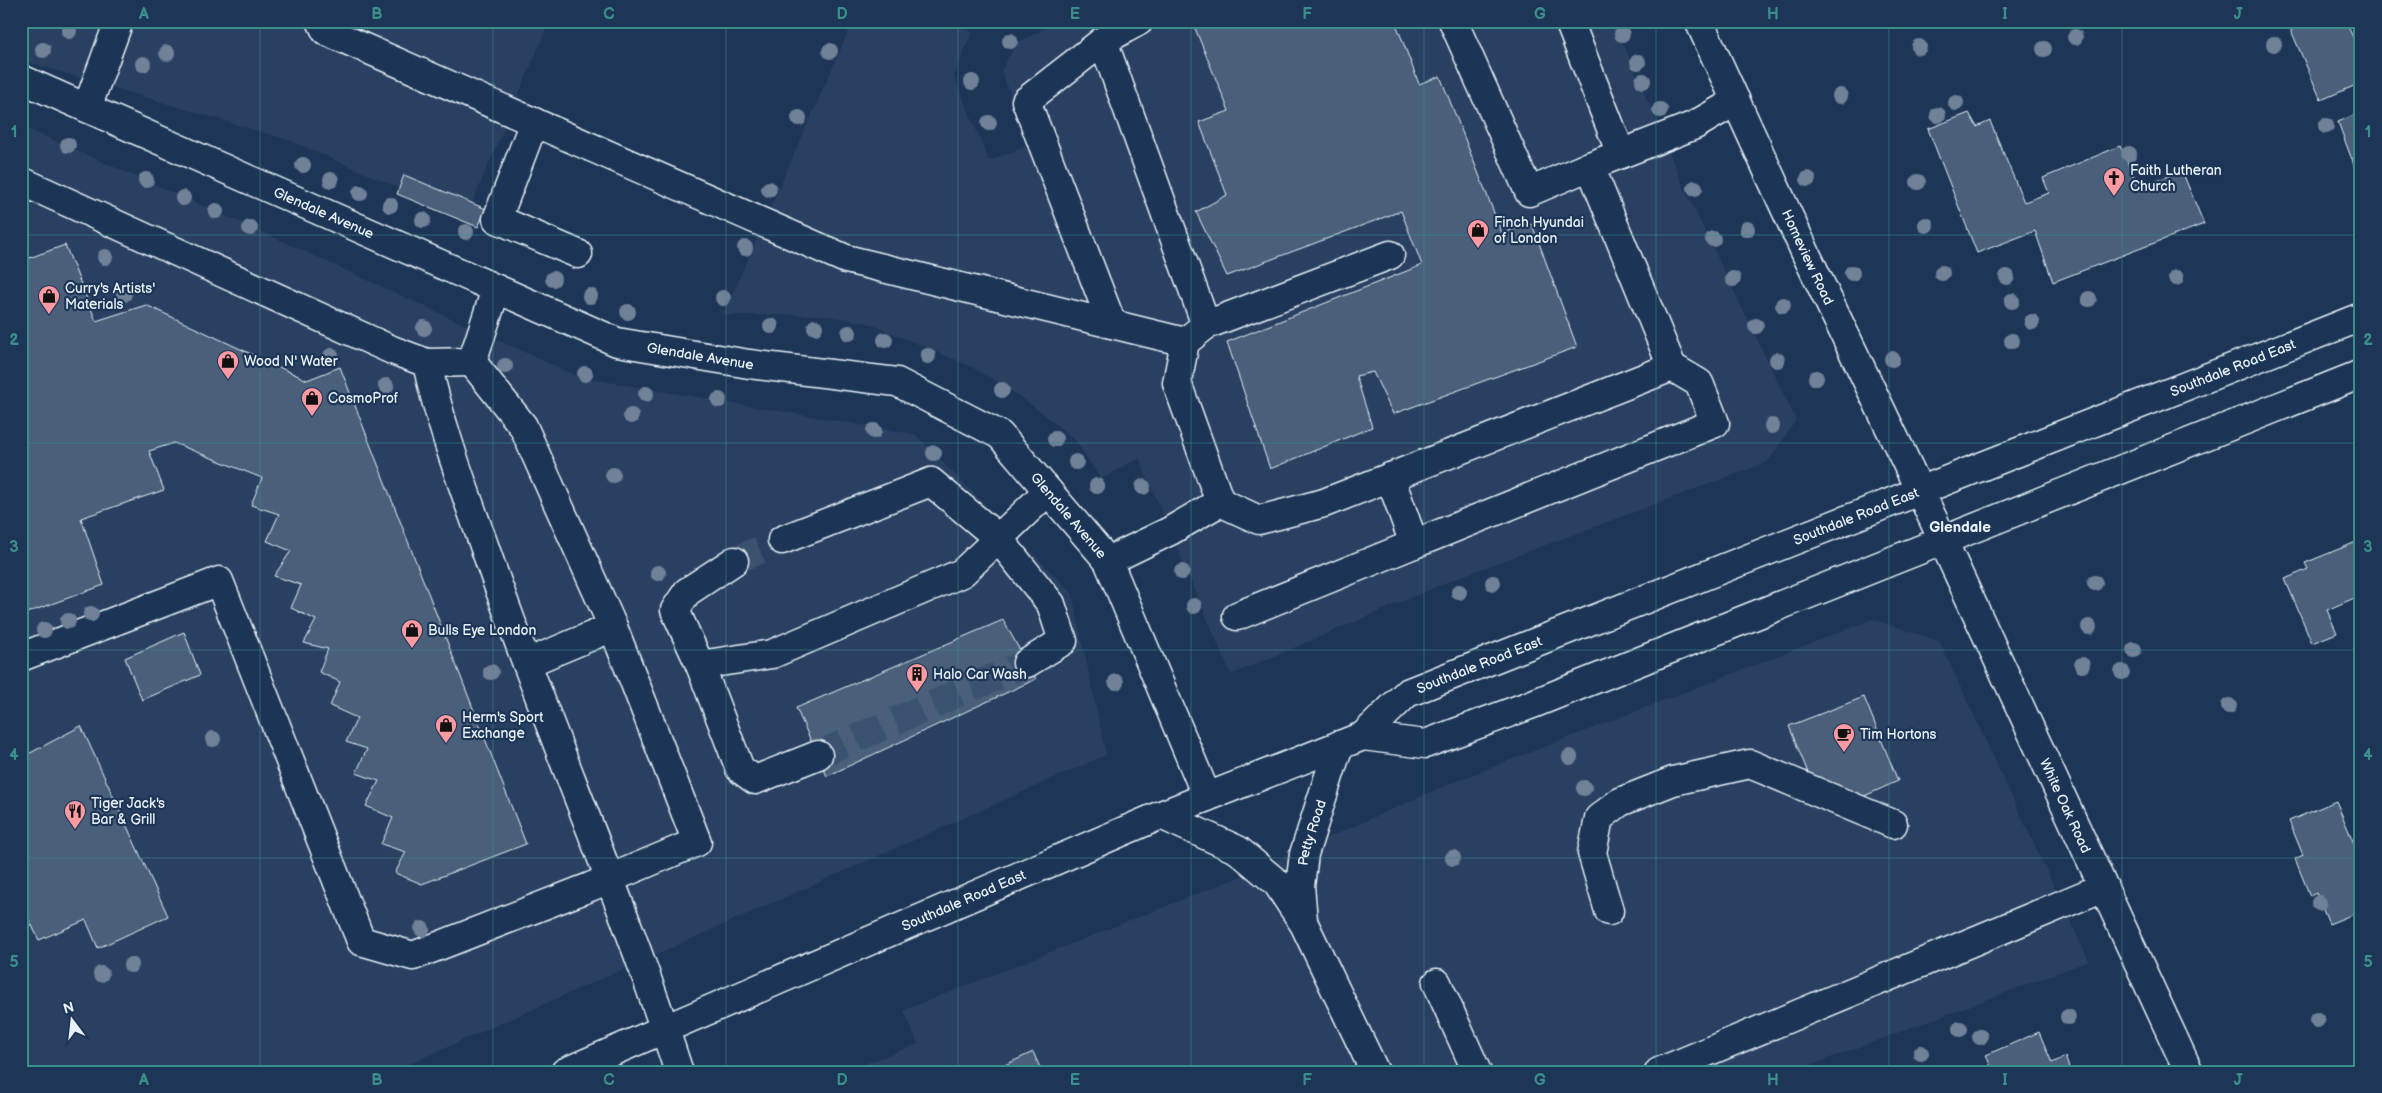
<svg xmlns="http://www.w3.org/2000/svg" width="2382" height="1093" viewBox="0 0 2382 1093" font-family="'Balsamiq Sans',sans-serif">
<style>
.built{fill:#2a4162}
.building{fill:#495e7a;stroke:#e8f1f8}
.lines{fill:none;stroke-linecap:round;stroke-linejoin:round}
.minor-tunnel{stroke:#3b516f;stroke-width:28;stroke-dasharray:28 14;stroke-linecap:butt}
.minor-casing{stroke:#e8f1f8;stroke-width:31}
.major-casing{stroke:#e8f1f8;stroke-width:31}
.minor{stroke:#1d3557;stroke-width:28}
.major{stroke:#1d3557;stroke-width:28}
.tree{fill:#708198}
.grid{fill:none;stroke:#3a8f8a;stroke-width:1;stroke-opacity:0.55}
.labels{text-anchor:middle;stroke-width:4.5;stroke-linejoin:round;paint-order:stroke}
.poi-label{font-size:14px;fill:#e8f1f8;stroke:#1d3557;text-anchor:start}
.street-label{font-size:14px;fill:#e8f1f8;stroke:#1d3557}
.neighbourhood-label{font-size:15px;font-weight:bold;fill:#e8f1f8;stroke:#1d3557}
.neatline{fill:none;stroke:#3a8f8a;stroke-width:2}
.grid-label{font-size:16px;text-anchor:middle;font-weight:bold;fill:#3a8f8a}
</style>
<rect width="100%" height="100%" fill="#1d3557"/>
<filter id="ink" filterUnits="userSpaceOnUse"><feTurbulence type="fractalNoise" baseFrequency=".02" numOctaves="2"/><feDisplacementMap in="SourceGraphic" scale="10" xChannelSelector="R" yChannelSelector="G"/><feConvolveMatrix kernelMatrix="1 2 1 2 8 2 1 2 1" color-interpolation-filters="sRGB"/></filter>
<g filter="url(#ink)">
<path class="built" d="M21 21H550L466 217 291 141 21 60Z
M853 21H945L972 32 954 76 989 161 1031 144 1001 71 1016 44 1058 21H1614L1684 188 1796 420 1768 462 1457 578 1231 675 1139 458 1101 479 1076 441 1041 412 1006 387 968 365 868 323 821 315H723Z
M21 126 269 235 579 377 915 434 1072 593 1106 755 391 1072H21Z
M1873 619 1939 641 2089 961 1793 1072H843L918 1044 904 1010 1232 880 1456 781Z"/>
<path class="building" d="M1192 21H1395L1419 84 1440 76 1502 233 1532 224 1577 347 1393 414 1373 372 1356 376 1372 427 1270 469 1227 342 1422 265 1401 211 1227 276 1196 212 1227 195 1199 122 1229 111Z
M2287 21H2346L2361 57V83L2321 100Z
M2361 112V175L2358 176 2338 122Z
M1969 113 1977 127 1990 121 2024 202 2049 193 2043 178 2120 146 2139 187 2182 171 2204 224 2053 282 2035 231 1977 253 1928 129Z
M404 175 486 209 478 227 397 194Z
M65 245 96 321 146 305 307 380 340 367 526 844 422 884 395 873 406 852 381 844 393 818 366 806 379 781 356 773 367 749 346 742 357 718 330 706 340 682 319 672 328 649 304 643 316 620 291 608 301 585 274 576 291 551 267 541 279 514 251 505 262 478 174 443 149 451 164 490 81 518 104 585 21 615V261Z
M2361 540V595L2327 610 2337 633 2312 643 2285 579 2308 569 2305 563Z
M1003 620 1036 679 827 776 796 708Z
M184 632 200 675 142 700 125 658Z
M1864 697 1898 781 1851 802 1813 785 1789 726Z
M81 726 168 916 98 948 86 920 39 940 21 903V758Z
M2336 801 2361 860V911L2329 924 2316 893 2310 896 2295 859 2303 855 2289 821Z
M2039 1032 2052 1063 2065 1057 2071 1072H1993L1986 1055Z
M1033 1052 1042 1072H990Z"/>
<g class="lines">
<path class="minor-tunnel" d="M734 561 782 540
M818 755 1027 663"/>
<g class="minor-casing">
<g id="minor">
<path d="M321 21 326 31 846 259 1185 342"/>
<path d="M1139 21 1103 41 1206 325 1185 342 1177 383 1220 502"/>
<path d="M1453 21 1529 192 1590 166"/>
<path d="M1569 21 1621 154"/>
<path id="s1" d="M1699 21 1807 256 1920 491 2189 1072"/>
<path d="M1103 41 1026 101 1112 324"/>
<path id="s2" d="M21 79 617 342 749 364 897 382 1000 435 1108 561 1207 797"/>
<path d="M87 108 119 21"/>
<path d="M534 122 497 219 578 254"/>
<path d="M21 181 392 350 427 363 472 362"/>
<path d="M1206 325 1390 255"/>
<path d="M472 362 496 289"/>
<path d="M427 363C441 429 465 491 487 554 547 728 622 897 679 1072"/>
<path d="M1390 477 1414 544 1715 423 1699 383 1672 367"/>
<path d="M782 540 931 482 998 538 1051 604 1063 641 1027 663"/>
<path d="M734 561 687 592 675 610 700 665 740 769 755 780 818 755"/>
<path d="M1108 561 1170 531 1220 502 1259 520 1324 503 1672 367 1590 166 1695 125 1736 101"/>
<path d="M1237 616 1414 544"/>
<path d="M21 657 219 581 361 941 413 956 590 887 697 842 613 627 523 426 472 362"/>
<path d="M527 663 613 627"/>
<path d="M700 665 772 654 962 573 1048 491"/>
<path d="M1161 815 1238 850 1277 883 1304 924 1375 1072"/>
<path d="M1609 911 1592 853 1599 818 1620 802 1673 781 1750 764 1893 824"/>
<path id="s3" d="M1303 920 1300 886 1304 854 1339 745"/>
<path d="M1437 983 1477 1072"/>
<path d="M1659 1072 2104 887"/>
</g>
</g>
<g class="major-casing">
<g id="major">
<path d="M1363 736 1425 744 1530 705 2361 374"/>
<path id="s4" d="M565 1072 1161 815 1363 736 1407 693 2361 317"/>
</g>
</g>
<use href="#minor" class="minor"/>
<use href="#major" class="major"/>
</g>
<g class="tree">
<circle cx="69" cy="31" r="8"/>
<circle cx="1622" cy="34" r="8"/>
<circle cx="2075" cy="37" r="8"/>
<circle cx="1010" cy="41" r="8"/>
<circle cx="2274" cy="44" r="8"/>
<circle cx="1919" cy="47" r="8"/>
<circle cx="2044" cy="49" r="8"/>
<circle cx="43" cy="50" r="8"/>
<circle cx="830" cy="51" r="8"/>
<circle cx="167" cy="53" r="8"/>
<circle cx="1638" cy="62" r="8"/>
<circle cx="143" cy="64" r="8"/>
<circle cx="1643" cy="81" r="8"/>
<circle cx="972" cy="82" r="8"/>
<circle cx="1840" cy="96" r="8"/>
<circle cx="1956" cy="103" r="8"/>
<circle cx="1660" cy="110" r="8"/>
<circle cx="1938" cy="115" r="8"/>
<circle cx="799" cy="118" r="8"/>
<circle cx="989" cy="123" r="8"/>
<circle cx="2326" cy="126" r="8"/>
<circle cx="68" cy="145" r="8"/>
<circle cx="2129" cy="154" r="8"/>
<circle cx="303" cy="165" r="8"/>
<circle cx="1808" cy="179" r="8"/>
<circle cx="146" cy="180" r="8"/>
<circle cx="331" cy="180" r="8"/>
<circle cx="1918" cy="182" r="8"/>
<circle cx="1695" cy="188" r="8"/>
<circle cx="769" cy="189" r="8"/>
<circle cx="360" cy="193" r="8"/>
<circle cx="183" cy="198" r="8"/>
<circle cx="390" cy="205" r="8"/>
<circle cx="216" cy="211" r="8"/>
<circle cx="423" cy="220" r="8"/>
<circle cx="1926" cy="225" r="8"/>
<circle cx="250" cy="228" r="8"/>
<circle cx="1747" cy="229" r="8"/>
<circle cx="466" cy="232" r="8"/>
<circle cx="1713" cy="239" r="8"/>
<circle cx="745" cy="248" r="8"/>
<circle cx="105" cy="257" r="8"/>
<circle cx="1852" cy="273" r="8"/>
<circle cx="1942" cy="273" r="8"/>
<circle cx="2007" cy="277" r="8"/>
<circle cx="2176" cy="278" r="8"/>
<circle cx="553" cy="279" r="8"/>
<circle cx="1733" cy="279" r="8"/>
<circle cx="124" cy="294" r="8"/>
<circle cx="590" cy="296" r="8"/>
<circle cx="723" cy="298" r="8"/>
<circle cx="2089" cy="299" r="8"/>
<circle cx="2012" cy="301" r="8"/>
<circle cx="1783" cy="305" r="8"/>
<circle cx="628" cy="312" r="8"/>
<circle cx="2032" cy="322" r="8"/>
<circle cx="771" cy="326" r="8"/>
<circle cx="1756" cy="326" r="8"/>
<circle cx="815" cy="327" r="8"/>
<circle cx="424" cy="328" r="8"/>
<circle cx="849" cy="333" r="8"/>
<circle cx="885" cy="340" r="8"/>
<circle cx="2012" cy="341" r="8"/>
<circle cx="331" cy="356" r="8"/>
<circle cx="928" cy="356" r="8"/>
<circle cx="1892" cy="359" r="8"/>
<circle cx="1777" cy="360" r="8"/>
<circle cx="505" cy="366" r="8"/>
<circle cx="585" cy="374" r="8"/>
<circle cx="1816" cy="378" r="8"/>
<circle cx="386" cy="386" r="8"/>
<circle cx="1002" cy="390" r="8"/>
<circle cx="646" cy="394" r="8"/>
<circle cx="719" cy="400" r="8"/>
<circle cx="631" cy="416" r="8"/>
<circle cx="1772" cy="426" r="8"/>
<circle cx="874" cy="431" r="8"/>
<circle cx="1055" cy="439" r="8"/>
<circle cx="934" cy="453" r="8"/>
<circle cx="1076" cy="462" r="8"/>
<circle cx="613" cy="475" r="8"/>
<circle cx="1097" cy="486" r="8"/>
<circle cx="1143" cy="487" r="8"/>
<circle cx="1182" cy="572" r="8"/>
<circle cx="658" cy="573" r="8"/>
<circle cx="1493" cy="583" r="8"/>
<circle cx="2095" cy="583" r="8"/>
<circle cx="1459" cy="592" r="8"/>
<circle cx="1194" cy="606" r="8"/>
<circle cx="91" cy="614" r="8"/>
<circle cx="68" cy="621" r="8"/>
<circle cx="2089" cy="627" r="8"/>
<circle cx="44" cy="630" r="8"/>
<circle cx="2134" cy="650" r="8"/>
<circle cx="2082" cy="665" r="8"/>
<circle cx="491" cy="672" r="8"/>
<circle cx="2122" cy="672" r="8"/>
<circle cx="1116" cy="682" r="8"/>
<circle cx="2229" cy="706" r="8"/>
<circle cx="213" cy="739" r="8"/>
<circle cx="1570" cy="757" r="8"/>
<circle cx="1584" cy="788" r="8"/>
<circle cx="1453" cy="858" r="8"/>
<circle cx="2319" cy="903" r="8"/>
<circle cx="422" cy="929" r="8"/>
<circle cx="131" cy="965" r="8"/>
<circle cx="101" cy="974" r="8"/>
<circle cx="2068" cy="1017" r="8"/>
<circle cx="2317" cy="1020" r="8"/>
<circle cx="1960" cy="1029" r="8"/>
<circle cx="1980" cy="1037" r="8"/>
<circle cx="1921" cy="1053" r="8"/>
</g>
</g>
<path class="grid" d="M260 21V1072M493 21V1072M726 21V1072M958 21V1072M1191 21V1072M1424 21V1072M1656 21V1072M1889 21V1072M2122 21V1072M21 235H2361M21 443H2361M21 650H2361M21 858H2361"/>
<defs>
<g id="church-pin" transform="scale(1.125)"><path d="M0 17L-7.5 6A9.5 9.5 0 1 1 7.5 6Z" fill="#ff9aa2" stroke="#1d3557"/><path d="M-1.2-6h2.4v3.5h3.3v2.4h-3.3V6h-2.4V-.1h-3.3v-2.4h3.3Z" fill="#111"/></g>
<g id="shop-pin" transform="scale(1.125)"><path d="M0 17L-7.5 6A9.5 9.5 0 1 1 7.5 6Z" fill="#ff9aa2" stroke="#1d3557"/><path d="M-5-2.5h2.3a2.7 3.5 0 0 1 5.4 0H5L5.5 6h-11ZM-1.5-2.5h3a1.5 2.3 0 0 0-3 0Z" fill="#111"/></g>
<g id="building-pin" transform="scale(1.125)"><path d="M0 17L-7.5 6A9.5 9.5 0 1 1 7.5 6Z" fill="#ff9aa2" stroke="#1d3557"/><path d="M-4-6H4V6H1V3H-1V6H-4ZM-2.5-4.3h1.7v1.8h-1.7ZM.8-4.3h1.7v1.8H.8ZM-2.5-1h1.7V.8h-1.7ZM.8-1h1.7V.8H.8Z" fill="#111"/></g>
<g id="cafe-pin" transform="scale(1.125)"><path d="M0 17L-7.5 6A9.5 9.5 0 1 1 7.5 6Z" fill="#ff9aa2" stroke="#1d3557"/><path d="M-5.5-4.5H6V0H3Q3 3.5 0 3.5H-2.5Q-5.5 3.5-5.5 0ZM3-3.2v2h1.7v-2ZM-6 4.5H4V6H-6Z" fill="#111"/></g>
<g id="restaurant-pin" transform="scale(1.125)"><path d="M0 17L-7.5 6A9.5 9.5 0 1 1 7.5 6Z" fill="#ff9aa2" stroke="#1d3557"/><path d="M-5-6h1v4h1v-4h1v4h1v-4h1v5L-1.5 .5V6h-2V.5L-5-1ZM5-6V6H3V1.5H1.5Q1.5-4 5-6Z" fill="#111"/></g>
</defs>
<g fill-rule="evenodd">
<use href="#church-pin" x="2114" y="178"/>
<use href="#shop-pin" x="1478" y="230"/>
<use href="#shop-pin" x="49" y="296"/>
<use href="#shop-pin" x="228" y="361"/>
<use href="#shop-pin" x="312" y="398"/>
<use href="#shop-pin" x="412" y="630"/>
<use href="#building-pin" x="917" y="674"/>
<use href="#shop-pin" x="446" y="725"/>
<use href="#cafe-pin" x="1844" y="734"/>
<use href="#restaurant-pin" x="75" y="811"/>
</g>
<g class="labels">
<g class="poi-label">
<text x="2130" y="175">Faith Lutheran<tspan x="2130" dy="16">Church</tspan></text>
<text x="1494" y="227">Finch Hyundai<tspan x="1494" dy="16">of London</tspan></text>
<text x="65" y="293">Curry's Artists'<tspan x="65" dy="16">Materials</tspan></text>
<text x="244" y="366">Wood N' Water</text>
<text x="328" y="403">CosmoProf</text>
<text x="428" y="635">Bulls Eye London</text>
<text x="933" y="679">Halo Car Wash</text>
<text x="462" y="722">Herm's Sport<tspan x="462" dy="16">Exchange</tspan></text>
<text x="1860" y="739">Tim Hortons</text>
<text x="91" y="808">Tiger Jack's<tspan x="91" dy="16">Bar &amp; Grill</tspan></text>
</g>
<g class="street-label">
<text dy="5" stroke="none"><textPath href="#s2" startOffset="331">Glendale Avenue</textPath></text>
<text dy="5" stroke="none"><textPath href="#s1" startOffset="260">Homeview Road</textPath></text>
<text dy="5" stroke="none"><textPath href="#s2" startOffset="736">Glendale Avenue</textPath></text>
<text dy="5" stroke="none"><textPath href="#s4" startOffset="1815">Southdale Road East</textPath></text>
<text dy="5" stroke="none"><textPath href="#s2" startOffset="1156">Glendale Avenue</textPath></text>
<text dy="5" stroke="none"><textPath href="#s4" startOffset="1410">Southdale Road East</textPath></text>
<text dy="5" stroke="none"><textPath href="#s4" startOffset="1005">Southdale Road East</textPath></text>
<text dy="5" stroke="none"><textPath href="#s1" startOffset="866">White Oak Road</textPath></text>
<text dy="5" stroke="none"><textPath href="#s3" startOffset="89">Petty Road</textPath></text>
<text dy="5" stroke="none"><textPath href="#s4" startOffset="434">Southdale Road East</textPath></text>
</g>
<g class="neighbourhood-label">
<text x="1960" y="532">Glendale</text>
</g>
</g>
<rect width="2382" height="1093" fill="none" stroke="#1d3557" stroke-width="55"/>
<g transform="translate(72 1020) rotate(345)" stroke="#1d3557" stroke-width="4" paint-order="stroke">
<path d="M0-4L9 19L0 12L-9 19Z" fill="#e8f1f8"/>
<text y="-8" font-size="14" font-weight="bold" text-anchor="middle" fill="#e8f1f8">N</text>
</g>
<rect x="28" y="28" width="2326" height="1038" class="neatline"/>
<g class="grid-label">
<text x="144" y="19">A</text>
<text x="377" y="19">B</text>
<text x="609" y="19">C</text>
<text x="842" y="19">D</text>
<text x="1075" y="19">E</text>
<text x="1307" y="19">F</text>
<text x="1540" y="19">G</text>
<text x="1773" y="19">H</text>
<text x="2005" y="19">I</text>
<text x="2238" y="19">J</text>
<text x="14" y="137">1</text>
<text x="2368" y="137">1</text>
<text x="14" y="345">2</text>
<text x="2368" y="345">2</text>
<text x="14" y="552">3</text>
<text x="2368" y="552">3</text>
<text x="14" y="760">4</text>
<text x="2368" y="760">4</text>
<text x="14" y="967">5</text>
<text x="2368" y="967">5</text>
<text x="144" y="1085">A</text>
<text x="377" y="1085">B</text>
<text x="609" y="1085">C</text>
<text x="842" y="1085">D</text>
<text x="1075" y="1085">E</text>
<text x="1307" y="1085">F</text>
<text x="1540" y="1085">G</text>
<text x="1773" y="1085">H</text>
<text x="2005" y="1085">I</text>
<text x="2238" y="1085">J</text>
</g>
</svg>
